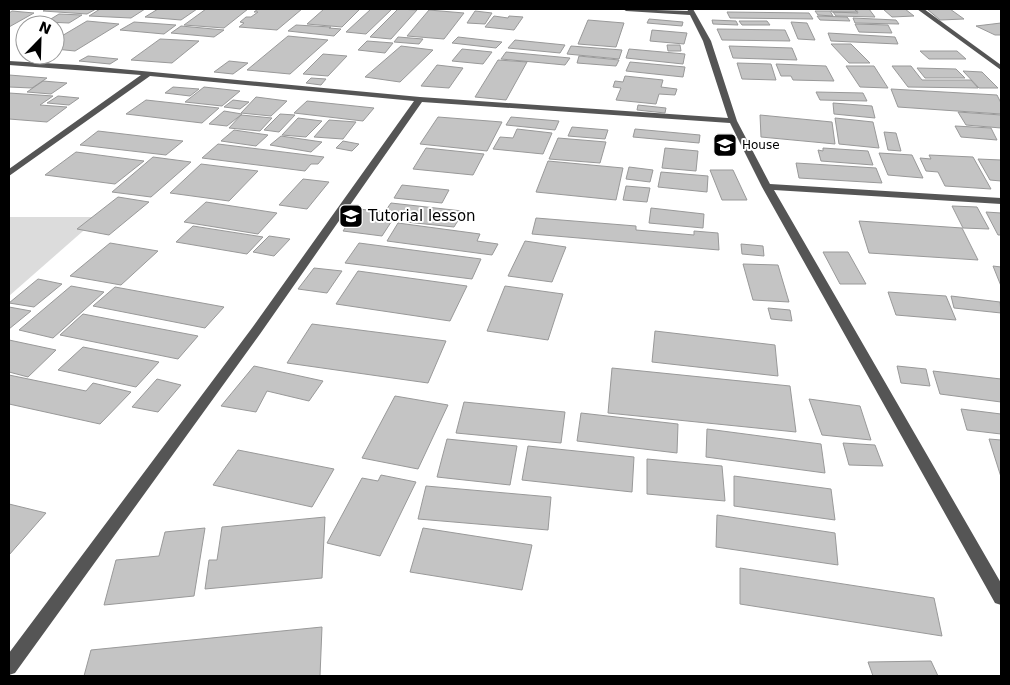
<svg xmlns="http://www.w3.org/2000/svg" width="1010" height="685" viewBox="0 0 1010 685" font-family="'DejaVu Sans',sans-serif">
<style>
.green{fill:#dcdcdc}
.building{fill:#c4c4c4;stroke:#999}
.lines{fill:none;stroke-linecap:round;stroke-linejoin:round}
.minor{fill:#555;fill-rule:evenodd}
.labels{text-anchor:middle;stroke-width:4;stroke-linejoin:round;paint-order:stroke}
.far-poi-label{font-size:12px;fill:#000;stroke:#fff;text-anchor:start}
.poi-label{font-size:15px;fill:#000;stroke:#fff;text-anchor:start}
</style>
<rect width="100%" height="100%" fill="#fff"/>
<path class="green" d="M9 217H99L9 296Z"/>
<path class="building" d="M47 9H96L87 14 43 11Z
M100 9H145L131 18 89 16Z
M158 9H197L181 20 145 17Z
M206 9H248L224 28 184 25Z
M258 9H302L277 30 239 27 244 23 240 22 246 17H251L258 12H254Z
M324 9H360L342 27 307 24Z
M371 9H392L366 34 346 32Z
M398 9 417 10 391 39 370 37Z
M830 9H854L857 12H832Z
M856 9H869L875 17 836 16 833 12 858 13Z
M883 9H905L914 16 892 17Z
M927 9H950L964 19 940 20Z
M429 10 464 13 444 39 407 36Z
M12 11 34 13 9 27V13Z
M475 11 492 13 485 24 467 23Z
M815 11H830L833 16 818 15Z
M727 12 809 13 813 19 730 18Z
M59 14 82 15 69 23 46 22Z
M494 16 508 18 509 16 523 17 514 30 485 27Z
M817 16 847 17 850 21 820 20Z
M853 18 896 20 899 24 855 23Z
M649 19 683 22 682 26 647 23Z
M588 20 624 23 616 47 578 44Z
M712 20 736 21 738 25 713 24Z
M87 21 119 24 75 51 55 49V40Z
M739 21H767L770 25H742Z
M134 22 176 25 164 34 120 30Z
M791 22 807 23 815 40 798 39Z
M1001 23V35H995L976 26Z
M855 24 888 25 892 33 859 32Z
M296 25 331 27 329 28 341 29 334 36 288 31Z
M181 26 224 30 214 37 171 33Z
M717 29 785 30 790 41 722 40Z
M652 30 687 33 684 44 650 41Z
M828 33 895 37 898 44 831 41Z
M288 36 328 40 290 74 247 70Z
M398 37 423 39 419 44 394 42Z
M458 37 502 42 496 48 452 43Z
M160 39 199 41 172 63 131 60Z
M515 40 565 45 560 53 508 48Z
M367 41 393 43 385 53 358 50Z
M831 44H851L870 63H849Z
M667 45H680L681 51H668Z
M401 46 433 50 400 82 365 77Z
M571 46 622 50 619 59 567 54Z
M729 46 792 48 797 60 733 58Z
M462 49 492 52 483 64 452 61Z
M629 49 685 54 683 64 626 58Z
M920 51H957L966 59H929Z
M506 52 570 58 565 65 501 59Z
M323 54 347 56 328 76 303 74Z
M88 56 118 59 110 64 79 61Z
M579 56 619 60 616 66 577 63Z
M498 60 527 62 506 100 475 97Z
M229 61 248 63 233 74 214 72Z
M630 62 685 67 683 77 626 71Z
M737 63 771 64 776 80 742 79Z
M776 64 826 66 834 81 793 80 791 76H781Z
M437 65 463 68 449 88 421 86Z
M846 66H874L888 88 860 87Z
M892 66H911L922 80H971L978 88 908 87Z
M917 68 956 69 965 78H925Z
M963 71 982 72 998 88H979Z
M9 75 47 78 32 88 9 87Z
M625 76 663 80 661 87 677 89 675 95 659 94 656 104 616 100 621 88 613 87 615 81 623 82Z
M311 78 326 79 321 85 306 83Z
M43 81 67 83 51 94 27 92Z
M173 87 199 89 190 96 165 93Z
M204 87 240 91 222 106 185 102Z
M891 89 997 95 1001 103V114L898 107Z
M816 92 863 93 867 101 820 100Z
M9 93 53 96 40 105 67 107 47 122 9 119Z
M58 96 79 98 69 105 47 103Z
M256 97 287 101 271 116 241 113Z
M146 100 219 108 202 123 126 114Z
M233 100 249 102 240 109 224 107Z
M307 101 374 108 363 121 294 113Z
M833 103 872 106 875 118 834 114Z
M638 105 666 108 665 113 637 110Z
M224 111 242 114 227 126 209 124Z
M958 112 1001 115V128L966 125Z
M280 114 295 115 279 132 264 130Z
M241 115 272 118 260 131 229 128Z
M760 115 832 122 835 144 761 137Z
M438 117 502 122 487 151 420 144Z
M511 117 559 121 555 130 506 125Z
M298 118 322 121 306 137 282 135Z
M835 118 873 122 879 148 839 144Z
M329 120 356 122 343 139 314 137Z
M955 126 991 128 997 140 961 137Z
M572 127 608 130 605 139 568 136Z
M517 129 552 133 543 154 493 149 500 137 513 138Z
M635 129 700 135 699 143 633 137Z
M234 130 268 135 256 146 221 141Z
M98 131 183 141 166 155 80 145Z
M884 132 896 133 901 151 888 150Z
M281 136 322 142 311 152 270 145Z
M558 138 606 142 600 163 549 159Z
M343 141 359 144 352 151 336 148Z
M218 144 324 157 318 164H311L305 171 202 158Z
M426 148 484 154 473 175 413 169Z
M665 148 698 151 696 171 662 168Z
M823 148 868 151 873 165 821 161 818 150 823 151Z
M76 152 144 161 115 184 45 175Z
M879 153 912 155 923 178 888 175Z
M929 155 973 157 991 189 945 186 938 172 926 171 920 158 931 159Z
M153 157 191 162 151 197 112 192Z
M978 159 1001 160V181L990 180Z
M548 161 623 168 616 200 536 192Z
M796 163 876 168 882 183 799 178Z
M201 164 258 171 229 201 170 193Z
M629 167 653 170 650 182 626 179Z
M710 170H733L747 200H722Z
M661 172 708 176 707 192 658 187Z
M303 179 329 182 307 209 279 205Z
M402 185 449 190 442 203 394 198Z
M626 186 650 188 647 202 623 200Z
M118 197 149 202 109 235 77 229Z
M206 202 277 213 258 234 184 222Z
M391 203 471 212 467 219H459L454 227 406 222 412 213 386 210Z
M952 206 977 207 989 229 963 228Z
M651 208 704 214 703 228 649 223Z
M358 209 397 213 382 236 343 231Z
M986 212 1001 213V235H998Z
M536 218 636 226V230L694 235V231L718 233 719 250 532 234Z
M859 221 962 228 978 260 869 253Z
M398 223 480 234 477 241 498 244 492 255 387 241Z
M193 226 263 237 247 254 176 242Z
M269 236 290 239 274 256 253 252Z
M525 241 566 247 552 282 508 276Z
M110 243 158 251 121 285 70 276Z
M359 243 481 259 472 279 345 263Z
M741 244 763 246 764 256 742 254Z
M823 252H848L866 284H840Z
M743 264 778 265 789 302 753 300Z
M993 266 1001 267V286Z
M314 268 342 271 327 293 298 289Z
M358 271 467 286 450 321 336 304Z
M38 279 62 284 34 307 9 303Z
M71 286 104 292 53 338 19 330Z
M505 286 563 294 548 340 487 331Z
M115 287 224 307 205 328 93 306Z
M888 292 946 296 956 320 896 315Z
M951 296 1000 302 1001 313 954 308Z
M9 307 31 311 9 329Z
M768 308 790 310 792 321 771 319Z
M83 314 198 336 178 359 60 335Z
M312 324 446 341 428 383 287 363Z
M655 331 775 345 778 376 652 362Z
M9 340 56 350 28 377 9 372Z
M83 347 159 362 136 387 58 370Z
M254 366 323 381 309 401 267 391 256 412 221 406Z
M897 366 926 369 930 386 901 383Z
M612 368 790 386 796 432 608 413Z
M933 371 1001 379V402L940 394Z
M9 375 86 391 93 383 131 392 100 424 9 404Z
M157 379 181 385 158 412 132 407Z
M395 396 448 405 418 469 362 458Z
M809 399 860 406 871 440 822 435Z
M464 402 565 412 561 443 456 433Z
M961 409 1001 414V434L967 430Z
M581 413 678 424 677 453 577 441Z
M707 429 821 444 825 473 706 457Z
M447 439 517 446 510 485 437 477Z
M989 439 1001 440V477Z
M843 443 875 445 883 466 849 465Z
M528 446 634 457 632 492 522 480Z
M238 450 334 469 312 507 213 485Z
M647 459 722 466 725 501 647 494Z
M381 475 416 482 380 556 327 543 362 478 378 481Z
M734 476 831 489 835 520 734 506Z
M426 486 551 497 548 530 418 519Z
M9 504 46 513 9 555Z
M717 515 835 533 838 565 716 547Z
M325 517 322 578 205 589 209 560H217L222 527Z
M205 528 194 596 104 605 116 560 159 556 165 532Z
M423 528 532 545 522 590 410 572Z
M740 568 934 598 942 636 740 604Z
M322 627 320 676H84L91 650Z
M931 661 938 676H873L868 662Z"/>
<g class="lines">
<path class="minor" d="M623 9 688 11 687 9H693L711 41 737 121 770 184 1001 198V204L774 190 1001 583V605L995 603 762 187 730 123 422 102 260 334 15 673 9 675V653L252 328 414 101 150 76 9 176V169L141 75 9 65V61L78 65 420 97 728 118 703 41 690 15 626 11Z
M917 9H924L1001 65V70Z"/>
</g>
<defs>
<g id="school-square" transform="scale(1.25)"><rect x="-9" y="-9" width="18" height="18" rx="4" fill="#000" stroke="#fff"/><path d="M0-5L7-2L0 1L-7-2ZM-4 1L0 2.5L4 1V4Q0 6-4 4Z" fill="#fff"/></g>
</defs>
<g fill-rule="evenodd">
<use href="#school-square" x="725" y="145"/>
<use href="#school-square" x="351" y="216"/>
</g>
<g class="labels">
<g class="far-poi-label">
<text x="742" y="149">House</text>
</g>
<g class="poi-label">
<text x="368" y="221">Tutorial lesson</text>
</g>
</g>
<rect width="1010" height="685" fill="none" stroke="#000000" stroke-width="20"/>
<g transform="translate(40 40) rotate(23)"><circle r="24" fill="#ffffff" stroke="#999999"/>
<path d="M0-4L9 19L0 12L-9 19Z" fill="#000000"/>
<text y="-8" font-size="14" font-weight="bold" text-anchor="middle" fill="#000000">N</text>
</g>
</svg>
